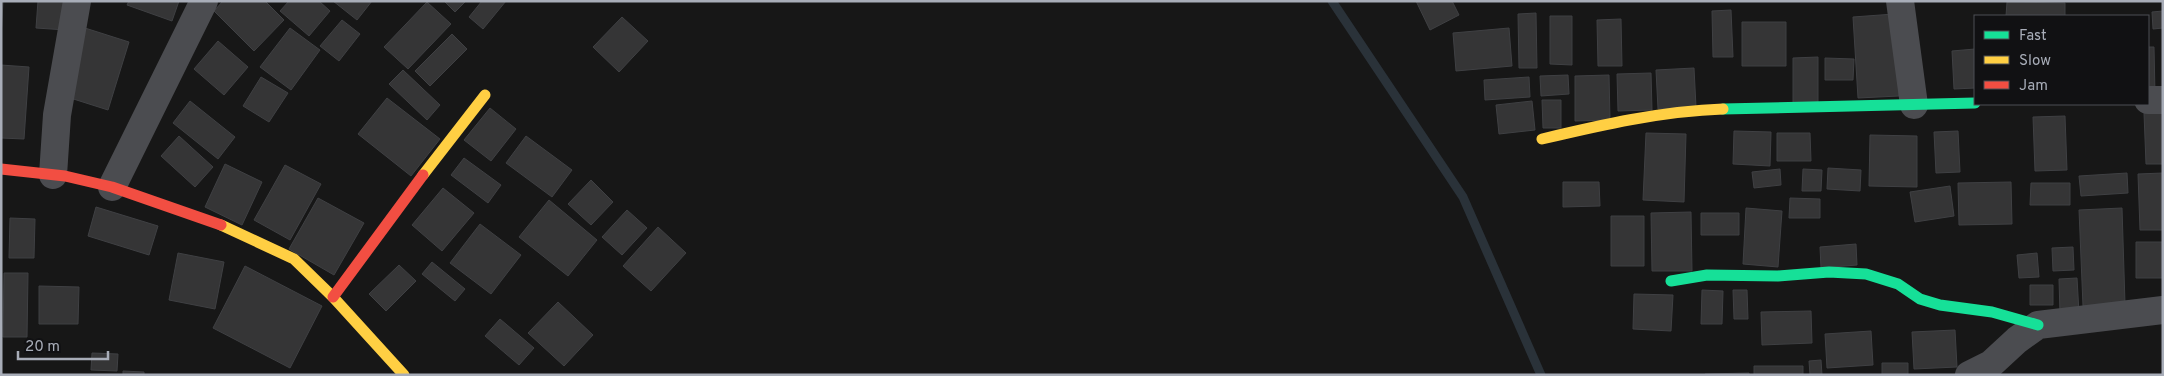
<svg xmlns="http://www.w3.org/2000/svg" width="2164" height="376" viewBox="0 0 2164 376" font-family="Overpass,sans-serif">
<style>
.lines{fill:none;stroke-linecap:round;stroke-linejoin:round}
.stream{stroke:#2a3239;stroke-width:9}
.building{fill:#353536;stroke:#3f4043}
.street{stroke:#4b4c50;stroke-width:28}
.fast{stroke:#16e098;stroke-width:11}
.slow{stroke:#ffcf43;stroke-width:11}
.jam{stroke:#f24e42;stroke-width:11}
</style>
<rect width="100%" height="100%" fill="#171717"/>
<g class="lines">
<path class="stream" d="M1332 1 1463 197 1541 375"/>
</g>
<path class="building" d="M1 1H3L1 38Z
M38 1H68L66 30 36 28Z
M129 1H179L172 21 127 5Z
M223 1H265L284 20 254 51 214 11Z
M289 1H319L330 11 309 36 280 11Z
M333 1H372L357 20Z
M444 1H466L455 12Z
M482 1H506L483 29 469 17Z
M1416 1H1452L1459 15 1430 30Z
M427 2 451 24 408 69 384 47Z
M2007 2 2065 3V16H2006Z
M1731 10 1733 57H1713L1712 11Z
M2163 11V28L2153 29 2152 12Z
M1536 13 1537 68H1519L1518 14Z
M1894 14 1899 96 1858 98 1853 17Z
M1550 16H1572V65L1550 64Z
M622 17 648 41 619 72 593 47Z
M1621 19 1622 66H1598L1597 20Z
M342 20 360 34 339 61 320 46Z
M1742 22H1786V66H1742Z
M85 28 129 42 108 110 64 96Z
M290 28 320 50 291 90 260 67Z
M1509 28 1512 66 1456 71 1453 33Z
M452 34 467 49 430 86 415 71Z
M218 41 248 67 224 95 194 69Z
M2148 47H2154L2155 95H2148Z
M1975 49V88L1954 89 1952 51Z
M1818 57V104H1793V58Z
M1825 58 1854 59 1853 80H1825Z
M1 65 29 67 24 139 1 138Z
M1694 68 1696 107 1658 109 1656 70Z
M403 70 440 105 427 120 389 84Z
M1651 73 1652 110 1618 111 1617 74Z
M1568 75 1569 94 1541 96 1540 76Z
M1609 75 1610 120 1575 121V76Z
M261 77 288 93 269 122 243 106Z
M1529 77 1530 97 1485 100 1484 80Z
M387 98 440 139 411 176 358 134Z
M1542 100H1561V128H1543Z
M190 101 235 137 218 159 173 123Z
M1532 101 1535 130 1499 134 1496 105Z
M490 108 516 129 491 161 464 140Z
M2163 112V164H2146L2144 113Z
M2065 116 2067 170 2035 171 2033 117Z
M1734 131 1771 132 1770 166 1733 164Z
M1958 131 1960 172 1936 173 1934 132Z
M1646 133 1686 134 1684 202 1643 200Z
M1777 133H1810L1811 161H1777Z
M1870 135 1917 136V187L1869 186Z
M179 136 213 167 195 187 161 156Z
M526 136 572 170 552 197 506 163Z
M464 158 501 185 488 203 451 175Z
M225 164 262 182 242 225 205 207Z
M285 165 321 184 290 240 254 220Z
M1828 168 1861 170 1860 191 1827 189Z
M1780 169 1781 185 1754 188 1752 172Z
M1803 169 1822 170 1821 191H1802Z
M2127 173 2128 193 2081 196 2079 176Z
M2163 173V230H2140L2138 174Z
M591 180 613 202 591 225 568 204Z
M1563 182H1599L1600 206 1563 207Z
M2011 182 2012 224 1959 225 1958 183Z
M2031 183H2070V205H2030Z
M1950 186 1954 216 1915 222 1910 192Z
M443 188 474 213 442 251 412 225Z
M318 198 364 223 334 275 289 249Z
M1790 198 1820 199V218H1789Z
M549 200 597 240 568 276 519 237Z
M96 207 158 226 149 255 88 236Z
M1746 208 1782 211 1778 267 1743 264Z
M2122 208 2125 304 2083 306 2079 210Z
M627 210 647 228 622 255 602 237Z
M1691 212 1692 271H1652L1651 213Z
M1701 213H1739V235H1701Z
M1611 216H1644V266H1611Z
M10 218 35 219 34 258H9Z
M480 224 521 255 491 294 450 263Z
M658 227 686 253 651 291 623 266Z
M2136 242H2163V278H2136Z
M1856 244 1857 265 1821 268 1820 247Z
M2073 247 2074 270 2053 271 2052 248Z
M178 253 224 262 215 309 169 300Z
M2037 253 2039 277 2019 278 2017 255Z
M432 262 465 289 455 301 422 274Z
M399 265 416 281 386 311 369 294Z
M245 266 322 306 290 368 213 328Z
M4 273H28L27 337H3Z
M2077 278 2079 313 2060 314 2059 279Z
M2030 285H2053V305H2030Z
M39 286 79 287 78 324H39Z
M1702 290 1723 291 1722 324H1701Z
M1733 290H1747L1748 319H1734Z
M1634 294 1673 295 1671 331 1633 329Z
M558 302 593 335 564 366 528 333Z
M1811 311 1812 343 1762 345 1761 312Z
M500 319 534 348 519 365 485 336Z
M1955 330 1957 367 1914 369 1912 332Z
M1871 331 1873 365 1827 368 1825 334Z
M92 353 118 354 117 371 91 370Z
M1821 360 1822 375H1810L1809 361Z
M1882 363H1908V375H1882Z
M1754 366H1803V375H1754Z
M123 371 144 372V375H123Z
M1749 373V375H1705V374Z"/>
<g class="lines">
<path class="street" d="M1900 1 1914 105
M2148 100H2163
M53 175 57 115 77 1
M112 187 204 1
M1969 375 1991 364 2017 340 2038 325 2163 310"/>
<path class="fast" d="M1723 109 1975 103
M1671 281 1707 275 1778 276 1829 272 1866 274 1898 284 1920 299 1940 305 1992 312 2038 325"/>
<path class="slow" d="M1542 139C1601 125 1662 111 1723 109
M423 175 485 95
M221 225 294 259 333 297 404 375"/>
<path class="jam" d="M1 169 65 176 112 187 221 225
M333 297 423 175"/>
</g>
<rect width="2164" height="376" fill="none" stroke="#a8adb8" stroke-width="5"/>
<rect x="1974" y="15" width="175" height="90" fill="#111113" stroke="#4d4f55"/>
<rect x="1984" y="31" width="25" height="8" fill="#16e098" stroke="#4d4f55"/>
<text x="2019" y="40" font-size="15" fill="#a8adb8">Fast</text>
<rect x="1984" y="56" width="25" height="8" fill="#ffcf43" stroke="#4d4f55"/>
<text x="2019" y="65" font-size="15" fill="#a8adb8">Slow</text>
<rect x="1984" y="81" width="25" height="8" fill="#f24e42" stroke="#4d4f55"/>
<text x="2019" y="90" font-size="15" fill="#a8adb8">Jam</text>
<path d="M18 351v8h90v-8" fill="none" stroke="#a8adb8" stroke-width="2.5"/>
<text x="25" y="351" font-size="15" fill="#a8adb8" stroke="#111113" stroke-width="4" paint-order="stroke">20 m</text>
</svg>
